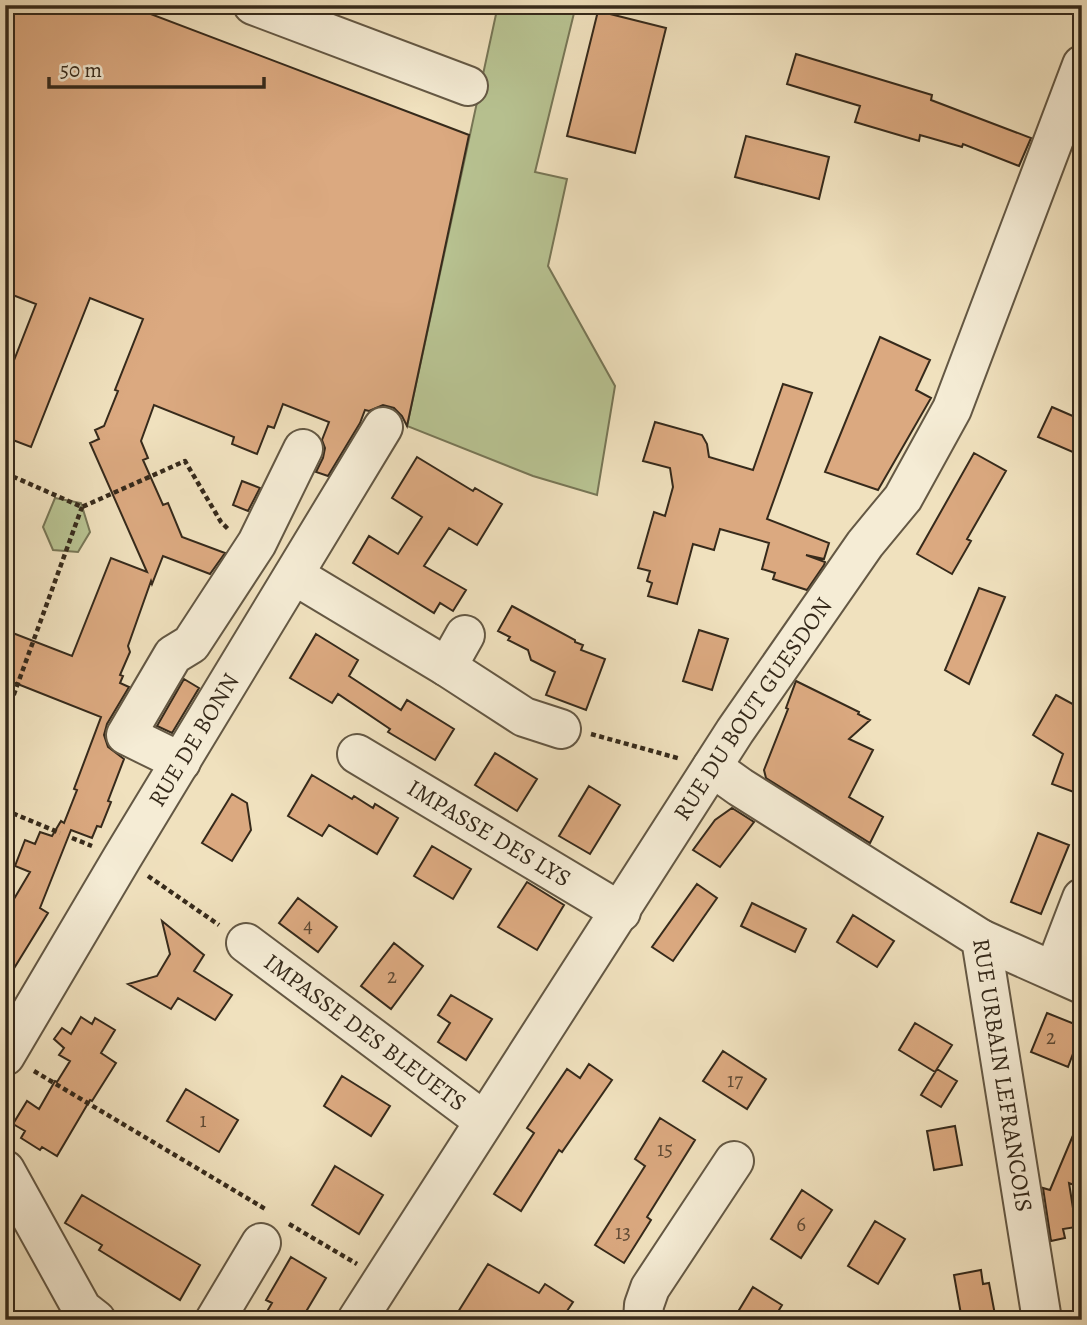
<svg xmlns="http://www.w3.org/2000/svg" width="1087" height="1325" viewBox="0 0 1087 1325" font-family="Alegreya,serif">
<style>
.green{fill:#b8c392;stroke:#777656;stroke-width:2}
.building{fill:#dba980;stroke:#362a1b;stroke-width:2}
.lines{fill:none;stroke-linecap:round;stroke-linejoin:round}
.minor-casing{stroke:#645844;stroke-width:42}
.path{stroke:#362a1b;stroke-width:4.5;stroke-dasharray:5 3.5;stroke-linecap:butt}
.minor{stroke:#f5ecd5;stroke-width:38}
.labels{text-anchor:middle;stroke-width:6;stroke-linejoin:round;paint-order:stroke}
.number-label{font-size:21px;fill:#5f4a34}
.street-label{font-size:24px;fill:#362a1b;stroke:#f5ecd5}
</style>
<rect width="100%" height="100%" fill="#f0e1be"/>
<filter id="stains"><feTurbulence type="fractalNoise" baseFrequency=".00286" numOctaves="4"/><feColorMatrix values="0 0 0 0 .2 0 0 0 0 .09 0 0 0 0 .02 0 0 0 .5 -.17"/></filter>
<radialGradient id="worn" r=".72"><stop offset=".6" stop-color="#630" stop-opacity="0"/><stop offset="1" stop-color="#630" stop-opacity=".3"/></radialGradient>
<path class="green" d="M498 5H576L535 172 567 179 548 266 615 386 597 495 533 476 407 426Z
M55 498 81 503 90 532 78 552 53 550 43 527Z"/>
<path class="building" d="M5 5H127L469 135 407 426 402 416 394 408 383 405 369 411 365 410 360 423 328 476 316 472 323 458 325 448 322 440 329 422 283 404 274 428 268 426 257 454 232 444 234 437 154 405 141 441 148 458 143 460 163 505 168 503 182 537 225 553 210 574 163 556 152 584 151 581 128 646 130 652 120 675 123 676 120 683 129 687 107 724 104 735 108 747 124 759 108 801 111 802 101 827 97 826 92 838 71 830 40 908 48 913 5 983V914L30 872 15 866 25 840 35 844 40 832 52 836 61 821 64 823 77 790 74 789 101 717 5 679V630L72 656 111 558 147 572 90 443 99 439 95 430 104 426 118 391 115 390 143 319 90 298 31 447 5 437V388L13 369 11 368 36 304 5 292Z
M598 11 666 28 635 153 567 136Z
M796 54 932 95 931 100 1031 138 1019 166 963 144 962 147 920 135 919 141 855 122 860 106 787 84Z
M746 136 829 157 819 199 735 177Z
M880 337 930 360 916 390 931 398 878 490 825 472Z
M783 384 812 393 767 519 829 543 824 559 806 555 825 562 824 565 807 590 773 579 775 573 762 569 769 543 720 529 714 550 693 544 677 604 648 596 652 583 647 581 650 571 638 568 654 512 665 516 673 487 670 468 643 461 655 422 702 435 707 444 709 457 753 470Z
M1052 407 1082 420V456L1038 437Z
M974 453 1006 471 967 539 971 541 952 574 917 554Z
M417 457 473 491 475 488 502 504 477 545 449 528 424 566 466 590 453 611 440 603 434 613 353 563 369 536 398 554 422 517 392 498Z
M242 481 260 488 248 511 233 505Z
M979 588 1005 597 969 684 945 670Z
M512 606 575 640V642L583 645 581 650 605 659 586 710 546 695 555 672 531 660 528 650 508 640 510 637 498 631Z
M699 630 728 639 712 690 683 681Z
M316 634 358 660 349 676 401 710 407 700 454 729 435 760 388 732 390 729 338 694 332 703 290 678Z
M184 679 199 688 172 733 157 726Z
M796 681 859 712 858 714 870 720 849 739 873 750 849 797 883 817 870 843 766 778 764 770 788 709 786 708Z
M1056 695 1082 709V795L1052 784 1063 754 1033 735Z
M495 753 537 779 517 811 475 785Z
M312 775 352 799 354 796 373 808 375 804 398 818 377 854 329 825 322 836 288 816Z
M589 786 620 805 590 854 559 836Z
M232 794 247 803 251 830 232 861 202 843Z
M732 808 754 822 720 867 693 850 715 820Z
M1038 833 1069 845 1041 914 1011 902Z
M432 846 471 869 453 899 414 876Z
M527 882 564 905 537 950 498 927Z
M697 884 717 898 673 961 652 947Z
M298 898 337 927 318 952 279 923Z
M752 903 806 929 795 952 741 926Z
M853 915 894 941 877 967 837 942Z
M162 921 204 955 194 971 232 995 215 1020 178 998 171 1009 128 984 157 976 170 954Z
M394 943 423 966 391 1009 361 986Z
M451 995 492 1019 466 1060 438 1042 450 1023 438 1015Z
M1047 1013 1082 1027V1054L1074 1051 1068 1067 1031 1052Z
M81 1017 92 1024 95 1018 115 1030 101 1053 116 1063 92 1101 90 1100 57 1156 42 1147 40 1150 21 1138 25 1131 13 1124 27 1101 39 1109 55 1081 57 1082 70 1061 59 1055 64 1048 54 1039 62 1028 71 1034Z
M915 1023 952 1045 935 1072 899 1050Z
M723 1051 766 1079 747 1109 703 1081Z
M589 1064 612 1080 562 1152 559 1150 521 1211 494 1194 534 1133 527 1128 567 1069 580 1078Z
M937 1069 957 1081 941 1107 921 1095Z
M342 1076 390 1106 371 1136 324 1106Z
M186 1089 238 1120 219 1152 167 1121Z
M1082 1114V1188L1069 1183 1076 1227 1063 1229 1065 1238 1051 1241 1043 1188 1050 1190Z
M660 1118 695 1140 647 1217 651 1220 624 1263 595 1245 645 1166 635 1159Z
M955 1126 962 1165 934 1170 927 1131Z
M335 1166 383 1195 359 1234 312 1205Z
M802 1190 832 1210 801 1258 771 1239Z
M82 1195 200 1265 180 1300 99 1250 102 1245 65 1223Z
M875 1221 905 1239 878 1284 848 1266Z
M291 1257 326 1278 301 1320H262L272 1303 266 1300Z
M488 1264 539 1293 545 1284 573 1302 561 1320H453Z
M981 1270 983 1284 989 1283 996 1320H962L954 1275Z
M753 1287 782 1305 773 1320H733Z"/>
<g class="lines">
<g class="minor-casing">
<g id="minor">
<path d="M253 5 468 86"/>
<path d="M294 575 447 667 465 635"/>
<path d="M447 667 524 717 561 729"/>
<path id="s1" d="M357 754 621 912"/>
<path d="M181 762 126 735 173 655 191 644 257 543 303 449"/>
<path id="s2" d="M712 767 740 787 981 939 1042 1320"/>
<path d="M981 939 1082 984"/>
<path id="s3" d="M246 943 484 1121"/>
<path d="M1054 971 1082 898"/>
<path id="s4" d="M5 1056 122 858 383 427"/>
<path d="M5 1170 82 1309 96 1320"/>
<path d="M215 1320 261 1243"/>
<path id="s5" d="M357 1320 735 731 865 544 903 498 952 409 1082 65"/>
<path d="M643 1320 644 1305 650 1288 734 1161"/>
</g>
</g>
<path class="path" d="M5 473 82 507 185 461 221 522 228 529
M5 719 82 507
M591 734 681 759
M5 810 60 833
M72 838 92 846
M148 876 219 925
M34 1071 267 1210
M289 1224 357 1264"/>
<use href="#minor" class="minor"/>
</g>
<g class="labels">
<g class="number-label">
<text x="308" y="932">4</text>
<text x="392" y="983">2</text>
<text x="1051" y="1044">2</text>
<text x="735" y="1087">17</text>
<text x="203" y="1127">1</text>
<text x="665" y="1156">15</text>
<text x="801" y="1231">6</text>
<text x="623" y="1239">13</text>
</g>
<g class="street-label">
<text dy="8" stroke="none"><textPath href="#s5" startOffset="728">RUE DU BOUT GUESDON</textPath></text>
<text dy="8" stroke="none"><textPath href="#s4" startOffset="368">RUE DE BONN</textPath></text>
<text dy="8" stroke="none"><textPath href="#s1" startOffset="154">IMPASSE DES LYS</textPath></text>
<text dy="8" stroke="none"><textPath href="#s3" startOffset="149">IMPASSE DES BLEUETS</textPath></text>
<text dy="8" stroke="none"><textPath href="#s2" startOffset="457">RUE URBAIN LEFRANCOIS</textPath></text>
</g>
</g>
<rect width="1087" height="1325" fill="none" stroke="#f0e1be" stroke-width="28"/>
<rect x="7" y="7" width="1073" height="1311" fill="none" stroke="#362a1b" stroke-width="3.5"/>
<rect x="14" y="14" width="1059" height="1297" fill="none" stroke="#362a1b" stroke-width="2"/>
<path d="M49 77v10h215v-10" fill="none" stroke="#362a1b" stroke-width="3.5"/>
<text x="60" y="77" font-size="21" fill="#362a1b" stroke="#f5ecd5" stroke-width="5" paint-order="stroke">50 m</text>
<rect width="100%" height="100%" filter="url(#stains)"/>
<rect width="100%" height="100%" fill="url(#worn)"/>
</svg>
